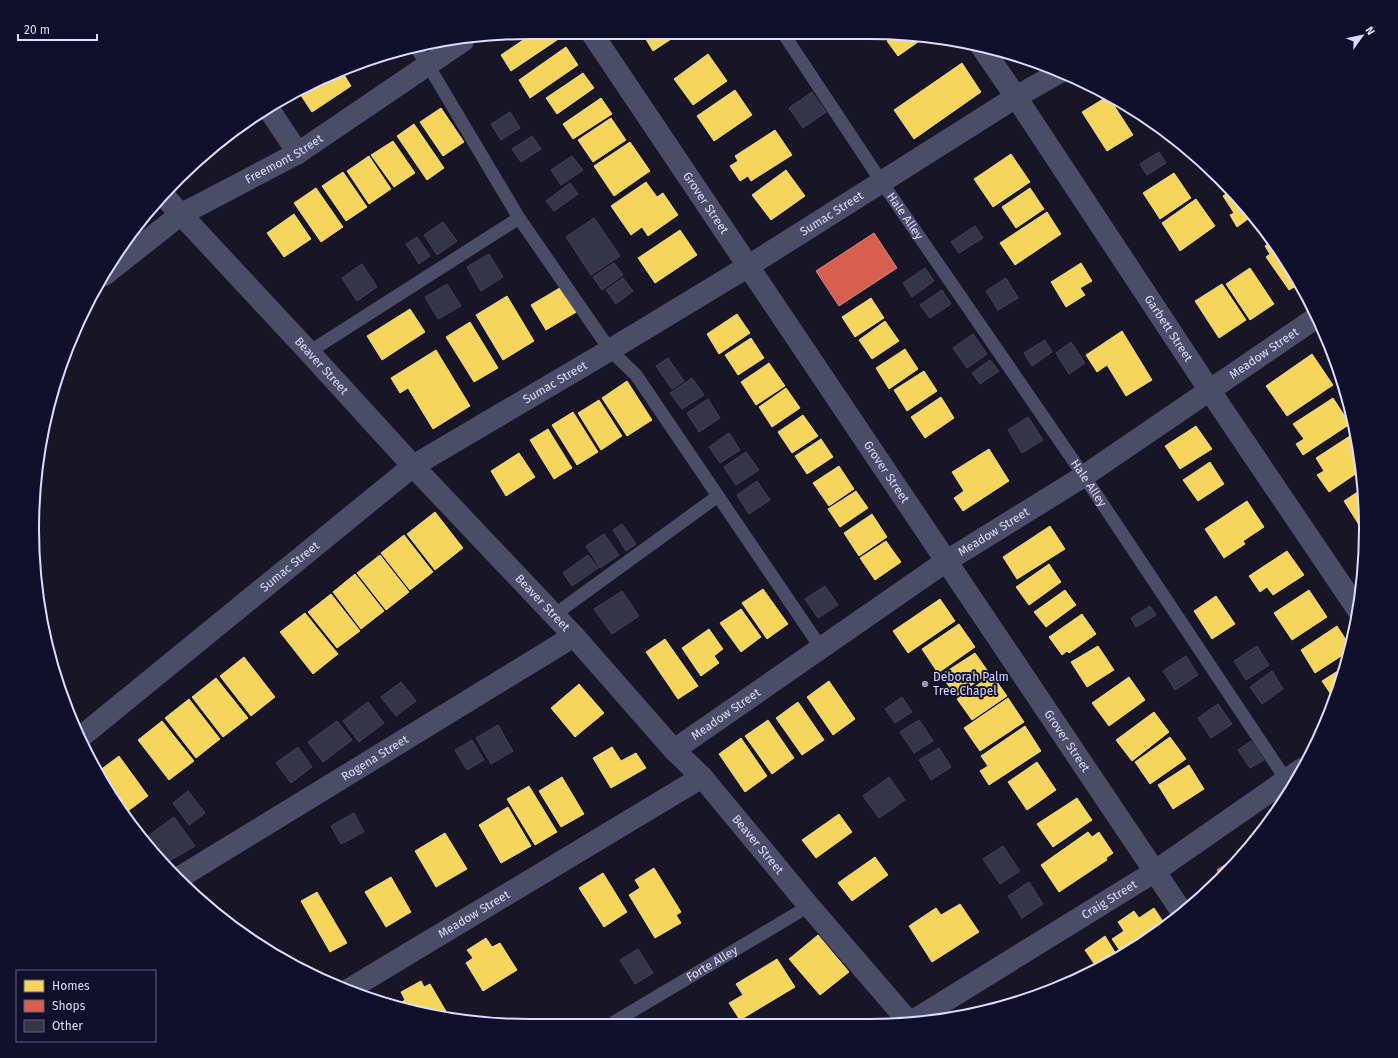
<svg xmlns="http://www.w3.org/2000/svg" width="1398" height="1058" viewBox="0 0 1398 1058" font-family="'Fira Sans',sans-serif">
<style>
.homes{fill:#f6d55c;stroke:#eed78d}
.shops{fill:#d6604d;stroke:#d88582}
.building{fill:#363447;stroke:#444159}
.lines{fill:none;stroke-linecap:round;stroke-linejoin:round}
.service{stroke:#4b4c67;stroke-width:13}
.minor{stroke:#4b4c67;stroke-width:22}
.poi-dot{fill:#9896b3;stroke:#120f2d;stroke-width:1.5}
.labels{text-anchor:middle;stroke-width:4;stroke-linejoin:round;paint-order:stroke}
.street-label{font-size:12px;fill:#dddbff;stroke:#120f2d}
.poi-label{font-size:12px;fill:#dddbff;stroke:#120f2d;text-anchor:start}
.rim{fill:none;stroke:#dddbff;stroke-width:2}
</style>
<rect width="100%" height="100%" fill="#181626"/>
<path class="homes" d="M535 32H556L560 38 511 71 501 55Z
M644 32H682L653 51 642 33Z
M898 33H901L925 37 898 56 887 41Z
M566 47 578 65 530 98 519 80Z
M708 54 727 81 693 105 674 79Z
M962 63 981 92 914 139 894 110Z
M343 73 351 86 312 112 298 91Z
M583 73 594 88 557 114 546 98Z
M735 90 752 115 714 141 697 116Z
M1108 96 1133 135 1107 151 1082 112Z
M601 98 612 114 573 139 563 124Z
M441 108 464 142 443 156 420 122Z
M1139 114 1147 120 1144 122Z
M611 118 626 140 593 162 578 140Z
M414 124 444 168 427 180 397 136Z
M241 129 242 130 220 145Z
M775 130 792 155 751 181 748 176 740 181 730 166 738 161 735 156Z
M393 141 415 173 394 187 371 155Z
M630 142 650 171 614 196 594 166Z
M1011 154 1030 182 993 207 974 179Z
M369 156 391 189 369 204 347 171Z
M786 170 805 196 771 220 752 195Z
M343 172 367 207 346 221 322 186Z
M1174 173 1191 198 1160 219 1143 193Z
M646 182 657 197 663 193 678 215 648 236 642 227 631 235 611 206Z
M316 188 343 227 321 242 294 203Z
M1030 188 1044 209 1016 228 1002 207Z
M1231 191 1252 216 1237 227 1230 215 1234 213 1223 196Z
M1196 199 1215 226 1180 251 1162 223Z
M1047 212 1061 234 1015 265 1000 243Z
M294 214 311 239 284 257 267 233Z
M680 230 697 255 655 283 638 258Z
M1272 241 1282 253 1299 284 1289 290 1266 257 1270 254 1265 246Z
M1081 263 1092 281 1080 288 1085 295 1066 307 1051 282Z
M1250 268 1274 304 1250 320 1226 284Z
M1222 284 1246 320 1219 338 1195 301Z
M563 286 578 311 546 330 531 305Z
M507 296 534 341 503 360 476 315Z
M871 298 884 318 855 337 842 317Z
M410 309 425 332 382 360 367 336Z
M737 314 750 333 719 354 707 334Z
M885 321 899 341 872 359 859 340Z
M470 322 498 368 474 382 446 337Z
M1122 331 1152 380 1126 396 1107 365 1097 372 1086 355Z
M751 338 764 358 738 375 725 355Z
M905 349 918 369 889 389 876 368Z
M436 350 470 406 433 429 408 388 400 393 391 378Z
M1312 354 1333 385 1287 416 1266 386Z
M769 363 785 386 756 405 741 382Z
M924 371 937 391 907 411 894 390Z
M627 381 652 420 627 436 602 398Z
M786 388 800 408 772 427 759 407Z
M941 397 954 418 925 438 911 417Z
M1333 398 1350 424 1303 455 1296 444 1304 439 1293 424Z
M599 400 622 436 601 450 578 413Z
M573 412 598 452 577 465 552 425Z
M803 415 818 436 792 453 778 432Z
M1196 426 1212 449 1180 469 1165 446Z
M548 429 572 468 554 479 530 440Z
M1356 432 1360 471 1329 492 1317 475 1324 471 1316 458Z
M821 439 833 457 807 474 795 456Z
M989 449 1009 481 963 511 954 498 964 491 952 472Z
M519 453 535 477 506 496 491 471Z
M1210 462 1224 484 1198 501 1183 480Z
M839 466 854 489 829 506 813 483Z
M1362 489 1366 525 1361 528 1344 501Z
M856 491 868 508 840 527 828 509Z
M1247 501 1264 527 1243 541 1245 544 1224 558 1205 529Z
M435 512 463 548 435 570 407 534Z
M872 514 887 537 859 556 844 533Z
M1050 526 1065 549 1017 579 1003 557Z
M404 535 433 572 410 590 381 553Z
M886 541 901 562 875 580 860 558Z
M1287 551 1304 575 1273 595 1267 587 1260 592 1249 576Z
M380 555 409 592 386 610 357 573Z
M1049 564 1061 582 1029 605 1016 587Z
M355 574 384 611 361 629 333 592Z
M763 589 788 624 767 639 742 603Z
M1065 590 1076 605 1046 627 1034 612Z
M1309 590 1327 617 1292 640 1274 613Z
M331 594 360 631 337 648 308 612Z
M1216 596 1235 624 1212 639 1194 611Z
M940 599 955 621 908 653 893 631Z
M741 609 761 637 741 652 720 623Z
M305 613 338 654 313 674 280 632Z
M1082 614 1096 634 1069 653 1067 651 1062 655 1049 637Z
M959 624 975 647 938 673 922 649Z
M1337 626 1350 646 1349 651 1315 673 1301 650Z
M709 629 723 649 714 656 719 663 701 676 682 648Z
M665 639 698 686 678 699 646 652Z
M1098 646 1114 670 1087 687 1071 662Z
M975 653 989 673 956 696 941 675Z
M244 657 275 697 251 716 220 676Z
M1344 667 1334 699 1322 681Z
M992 675 1007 696 972 720 957 699Z
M1129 677 1145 700 1109 726 1092 703Z
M216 678 248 718 223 737 192 697Z
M829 681 855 719 833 735 807 697Z
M579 684 604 713 575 737 551 708Z
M1008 698 1024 722 980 751 964 728Z
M189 699 220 739 196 758 165 718Z
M798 702 824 740 802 755 776 718Z
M1154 712 1169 732 1132 761 1116 740Z
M768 720 794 758 772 774 745 736Z
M162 721 194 761 169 780 138 740Z
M1025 726 1041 751 989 785 980 771 988 766 981 756Z
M1170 737 1186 759 1150 784 1135 762Z
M741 738 767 776 745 792 719 754Z
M612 747 621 761 636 753 646 768 611 788 593 758Z
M119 756 148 796 124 814 114 801 99 771Z
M1037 762 1056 790 1027 810 1008 782Z
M1189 765 1204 789 1173 809 1158 785Z
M562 777 584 814 561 827 539 791Z
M529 786 557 832 535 845 507 799Z
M1077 798 1092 820 1053 847 1037 824Z
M508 807 531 846 501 863 479 825Z
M839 814 852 832 816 858 802 840Z
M1088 832 1092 837 1099 832 1113 853 1106 858 1107 860 1059 892 1041 865Z
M445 833 467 869 436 887 415 851Z
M875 857 888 875 852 901 838 883Z
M654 868 681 912 676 915 681 923 655 938 629 895 640 888 635 880Z
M603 873 627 912 604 927 579 888Z
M391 877 411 912 386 927 365 892Z
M317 892 347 943 330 952 301 901Z
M960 904 979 932 932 962 909 926 936 908 941 915Z
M1154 908 1166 926 1145 942 1122 954 1112 939 1124 931 1118 922 1134 911 1139 918Z
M818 935 849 972 820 995 789 959Z
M1105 936 1118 957 1097 968 1085 950Z
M486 938 492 947 500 943 517 970 483 991 466 963 473 958 467 950Z
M777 959 795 987 740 1020 729 1003 743 995 736 984Z
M421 981 424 987 430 984 447 1013 441 1016 402 1007 400 1003 405 1000 401 992Z"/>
<path class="shops" d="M874 233 897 268 839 306 816 271Z
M1244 852 1222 878 1217 870Z"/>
<path class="building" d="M400 49 379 62 377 59Z
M812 92 826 112 803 128 789 108Z
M510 112 520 128 501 140 491 124Z
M532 136 541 149 521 162 512 149Z
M1159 152 1166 163 1147 175 1140 164Z
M572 156 583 170 561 185 551 170Z
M570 183 578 194 554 211 546 201Z
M594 218 620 256 591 275 566 237Z
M443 222 457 241 437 255 424 235Z
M975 226 983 238 959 253 951 242Z
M417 237 430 256 419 264 406 244Z
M489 254 503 277 481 291 467 267Z
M614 263 623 275 602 290 593 277Z
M362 264 377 287 357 301 342 278Z
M925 268 934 281 912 297 903 283Z
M623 278 633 291 616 304 606 290Z
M1006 278 1018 298 998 310 986 291Z
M447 284 461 306 438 319 425 297Z
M942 290 951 304 930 318 920 305Z
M973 334 987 354 967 368 953 348Z
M1045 340 1052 352 1032 366 1024 353Z
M1071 342 1085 363 1069 374 1056 353Z
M668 358 684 381 672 389 656 366Z
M990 360 999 371 980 384 972 373Z
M692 378 704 395 682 409 670 393Z
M708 399 720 418 699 432 687 413Z
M1028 417 1043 440 1022 453 1008 430Z
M729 433 740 450 720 463 709 447Z
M746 452 759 470 736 485 724 467Z
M757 481 770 500 749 514 737 495Z
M622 524 636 544 626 551 613 530Z
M604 534 619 555 600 568 586 546Z
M588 555 598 568 572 586 563 573Z
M825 586 838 605 818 618 805 599Z
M622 591 639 616 612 634 594 609Z
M1150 606 1156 615 1136 627 1131 618Z
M1257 646 1269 665 1246 680 1234 661Z
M1186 656 1198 675 1175 690 1163 671Z
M1272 671 1283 689 1262 704 1250 687Z
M401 682 416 701 396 716 381 697Z
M902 697 912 712 895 723 885 709Z
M368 702 384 723 359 742 343 721Z
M1218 704 1232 724 1211 738 1198 718Z
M919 720 933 741 914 753 900 732Z
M337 721 352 740 323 762 308 742Z
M498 725 513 751 491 764 476 738Z
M472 740 484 760 467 770 455 750Z
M1251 741 1264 760 1250 768 1238 750Z
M298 747 312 767 291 783 276 763Z
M939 748 951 767 931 780 919 760Z
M889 777 905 800 879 818 863 796Z
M188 791 205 813 189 825 173 803Z
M354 813 364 832 341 844 331 826Z
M174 817 195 846 164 864 144 839Z
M1003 846 1020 871 1000 884 983 859Z
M1029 882 1043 904 1022 918 1008 896Z
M638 949 653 973 635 984 620 960Z"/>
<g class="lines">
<g class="service">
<path id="s1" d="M783 33 881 181 1084 476 1289 784"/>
<path d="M415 47 428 65 519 218 610 350 636 375 821 648"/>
<path d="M309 352 519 218"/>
<path d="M554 615 718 496"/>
<path id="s2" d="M614 1022 809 906"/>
</g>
<g class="minor">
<path id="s3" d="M591 32 1182 912"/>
<path id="s4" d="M981 46 1016 97 1210 391 1358 610"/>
<path d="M268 108 298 153"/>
<path id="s5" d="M163 195 309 352 413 466 574 636 674 750 702 777 809 906 909 1022"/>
<path id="s6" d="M104 275 180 215 298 153 463 41"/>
<path id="s7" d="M82 736 413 466 610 350 747 267 1016 97 1060 72"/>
<path id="s8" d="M674 750 945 562 1084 476 1317 317"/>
<path id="s9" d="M177 879 574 636"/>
<path id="s10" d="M348 990 702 777"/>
<path id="s11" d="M911 1022 1154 872 1302 769"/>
</g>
</g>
<circle class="poi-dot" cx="925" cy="684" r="4"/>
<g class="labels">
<g class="street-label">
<text dy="4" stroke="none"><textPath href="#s6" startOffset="215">Freemont Street</textPath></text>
<text dy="4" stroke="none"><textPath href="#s3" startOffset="206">Grover Street</textPath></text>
<text dy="4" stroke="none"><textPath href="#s7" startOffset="916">Sumac Street</textPath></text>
<text dy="4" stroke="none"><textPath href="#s1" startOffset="220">Hale Alley</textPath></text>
<text dy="4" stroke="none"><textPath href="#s4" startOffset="339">Garbett Street</textPath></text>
<text dy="4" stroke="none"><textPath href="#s8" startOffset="711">Meadow Street</textPath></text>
<text dy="4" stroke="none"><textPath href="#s5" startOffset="233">Beaver Street</textPath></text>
<text dy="4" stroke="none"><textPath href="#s7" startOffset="592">Sumac Street</textPath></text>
<text dy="4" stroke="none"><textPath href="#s3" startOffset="530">Grover Street</textPath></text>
<text dy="4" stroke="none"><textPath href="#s1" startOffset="544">Hale Alley</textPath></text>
<text dy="4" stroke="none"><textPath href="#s8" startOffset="387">Meadow Street</textPath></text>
<text dy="4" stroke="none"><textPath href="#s7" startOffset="268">Sumac Street</textPath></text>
<text dy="4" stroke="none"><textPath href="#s5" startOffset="557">Beaver Street</textPath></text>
<text dy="4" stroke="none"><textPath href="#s8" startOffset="63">Meadow Street</textPath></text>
<text dy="4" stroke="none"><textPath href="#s3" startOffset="854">Grover Street</textPath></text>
<text dy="4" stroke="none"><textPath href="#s9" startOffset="232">Rogena Street</textPath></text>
<text dy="4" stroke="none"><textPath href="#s5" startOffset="881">Beaver Street</textPath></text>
<text dy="4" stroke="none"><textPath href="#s11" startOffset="233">Craig Street</textPath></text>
<text dy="4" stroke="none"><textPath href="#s10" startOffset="147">Meadow Street</textPath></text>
<text dy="4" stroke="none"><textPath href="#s2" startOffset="114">Forte Alley</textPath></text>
</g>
<g class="poi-label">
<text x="933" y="681">Deborah Palm<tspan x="933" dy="14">Tree Chapel</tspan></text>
</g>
</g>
<path d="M0 0H1398V1058H0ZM529 39H869A490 490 0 0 1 1359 529V529A490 490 0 0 1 869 1019H529A490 490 0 0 1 39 529V529A490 490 0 0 1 529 39Z" fill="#120f2d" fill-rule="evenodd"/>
<path class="rim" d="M529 39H869A490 490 0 0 1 1359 529V529A490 490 0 0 1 869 1019H529A490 490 0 0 1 39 529V529A490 490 0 0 1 529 39Z"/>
<rect x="16" y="970" width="140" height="72" fill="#120f2d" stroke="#636181"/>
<rect x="24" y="980" width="20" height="12" fill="#f6d55c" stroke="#636181"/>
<text x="52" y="990" font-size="12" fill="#dddbff">Homes</text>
<rect x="24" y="1000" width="20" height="12" fill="#d6604d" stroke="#636181"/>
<text x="52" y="1010" font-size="12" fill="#dddbff">Shops</text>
<rect x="24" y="1020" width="20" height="12" fill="#363447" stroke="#636181"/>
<text x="52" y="1030" font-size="12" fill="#dddbff">Other</text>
<g transform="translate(1362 36) rotate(57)" stroke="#120f2d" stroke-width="3" paint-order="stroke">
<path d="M0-3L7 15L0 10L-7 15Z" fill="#dddbff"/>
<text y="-6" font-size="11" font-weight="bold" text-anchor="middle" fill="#dddbff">N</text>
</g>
<path d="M18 34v6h79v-6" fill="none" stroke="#dddbff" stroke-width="2"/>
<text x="24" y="34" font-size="12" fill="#dddbff" stroke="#120f2d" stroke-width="3" paint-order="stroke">20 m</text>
</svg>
